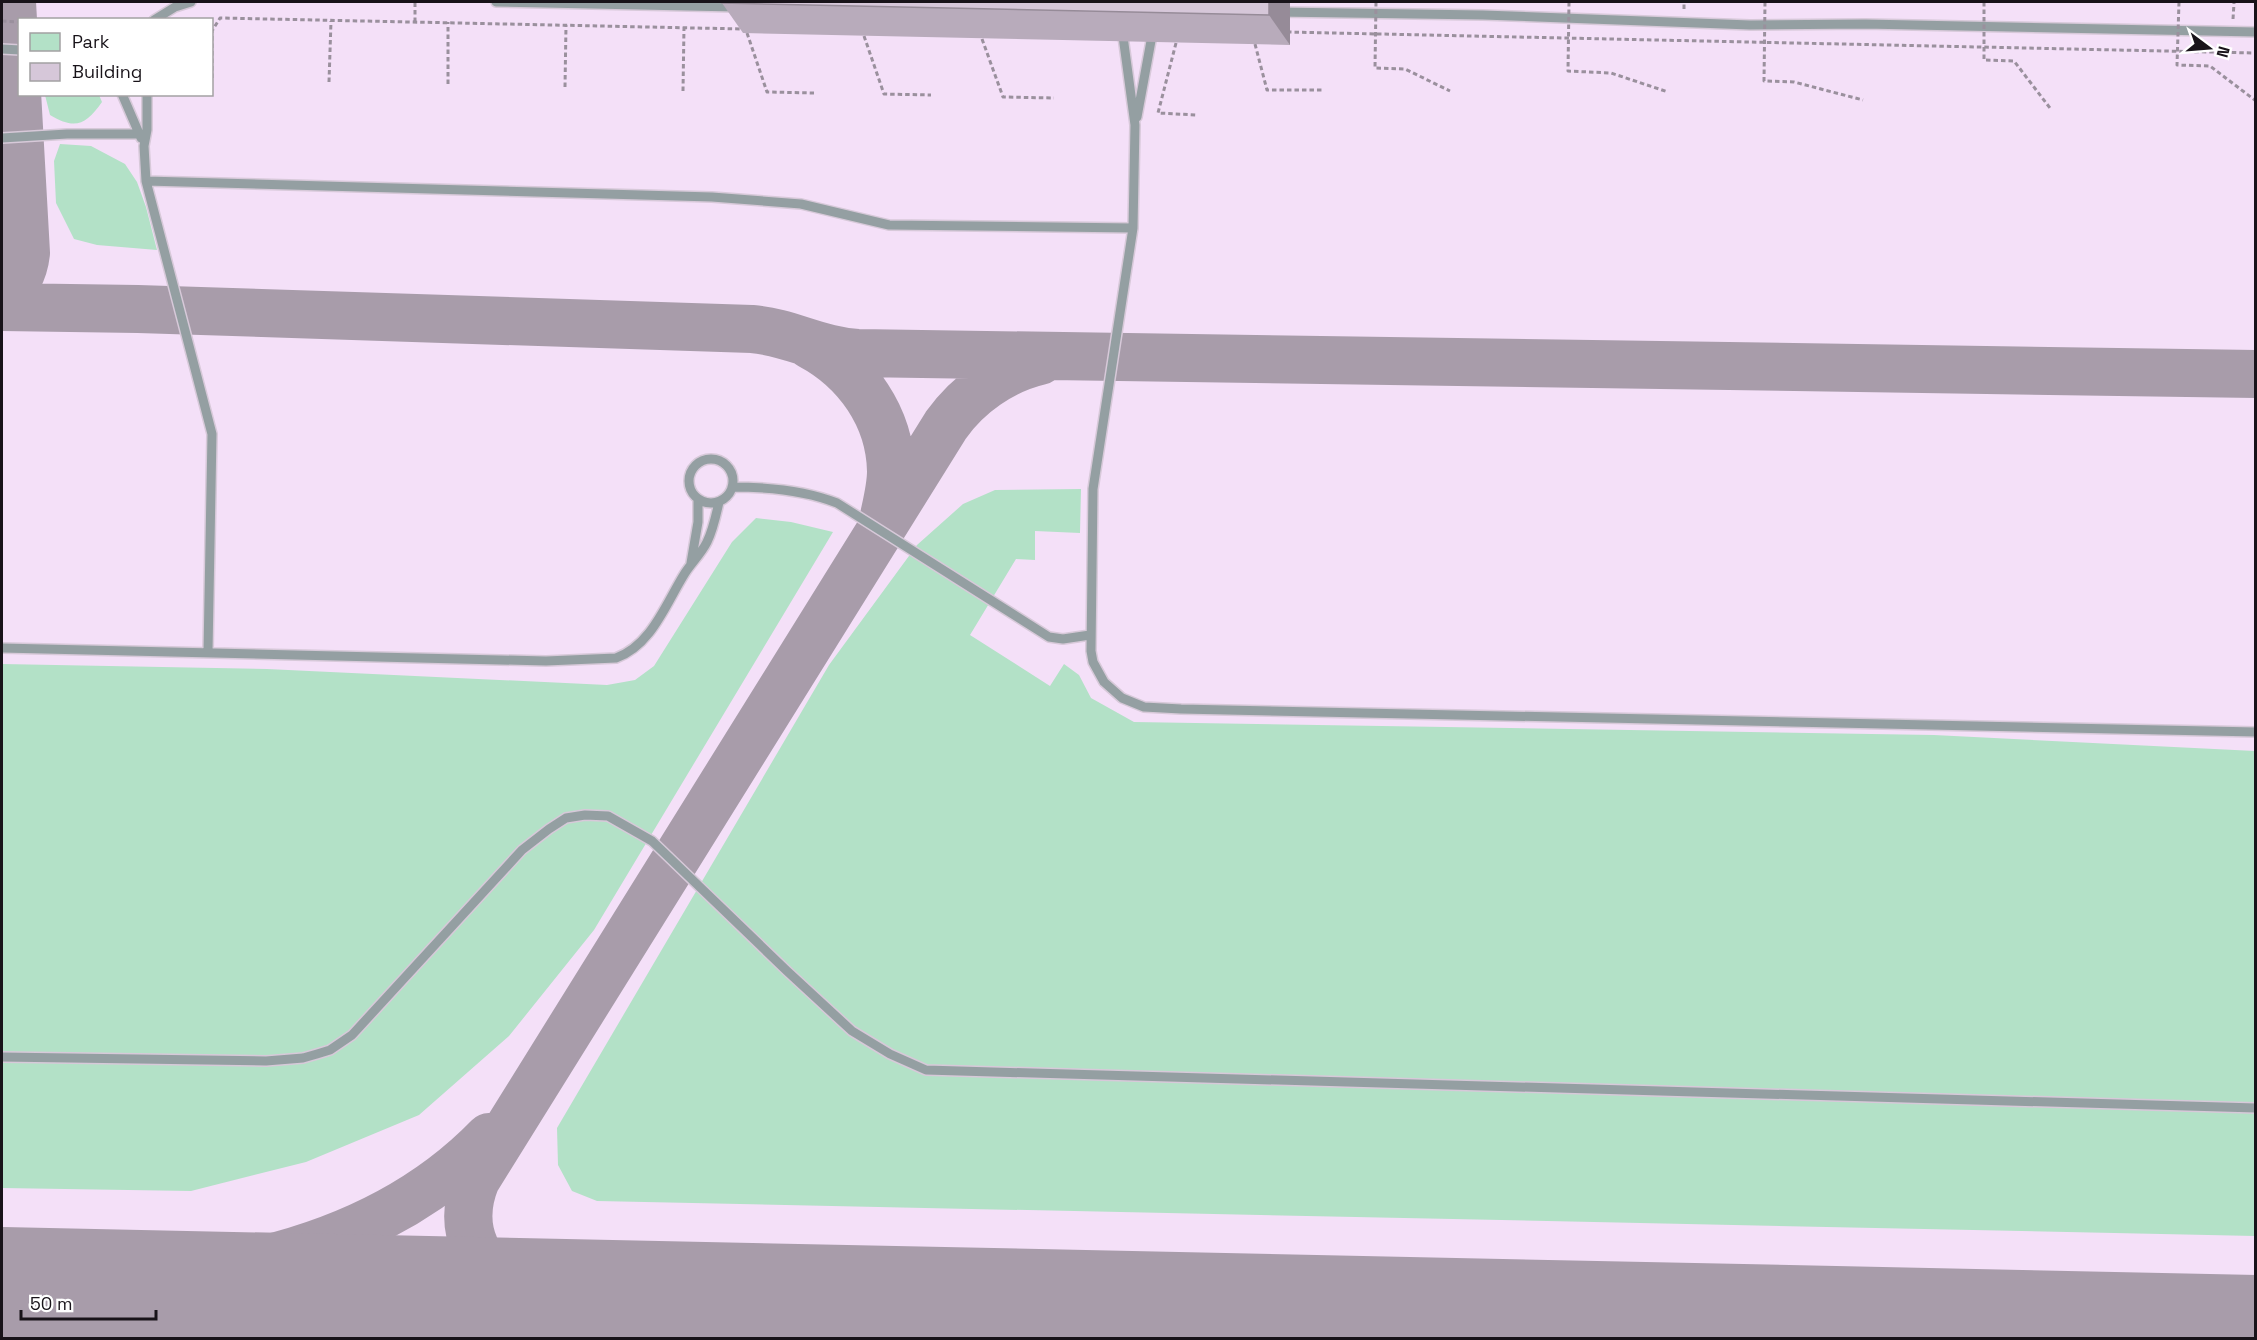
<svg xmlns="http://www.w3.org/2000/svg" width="2257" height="1340" viewBox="0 0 2257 1340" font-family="'Space Grotesk',sans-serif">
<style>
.built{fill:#f4e0f8;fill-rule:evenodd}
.green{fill:#b3e1c7}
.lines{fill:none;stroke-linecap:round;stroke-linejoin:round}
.taxiway{stroke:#a89caa;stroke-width:48}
.runway{stroke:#a89caa;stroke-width:122}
.lane-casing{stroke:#d7c9d9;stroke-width:12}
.path{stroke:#9a909d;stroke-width:3;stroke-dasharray:4.5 3;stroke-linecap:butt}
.lane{stroke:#949fa2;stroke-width:9}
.path-bridge{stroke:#9a909d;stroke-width:3;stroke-dasharray:4.5 3;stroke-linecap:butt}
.wall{fill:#b8abbb}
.shaded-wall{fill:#968b98}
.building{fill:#d6c7d9;stroke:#968b98;stroke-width:1.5}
</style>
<rect width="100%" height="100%" fill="#fbecfe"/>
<path class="built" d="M2 2H2255V1338H2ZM20 20H212V94H20Z"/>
<path class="green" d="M45 95H99L102 102C86 125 75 130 50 115Z
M60 144 91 146 125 164 137 182 146 207 157 250 97 245 74 239 56 203 54 161Z
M1081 489 1080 533 1035 531V560L1016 559 970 635 1050 686 1064 664 1079 675 1091 698 1134 722 1934 735 2255 751V1236L597 1201 572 1191 558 1165 557 1128 829 665 917 545 963 504 995 490Z
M756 518 791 522 833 532 594 930 509 1036 419 1115 306 1162 191 1191 2 1188V664L267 669 607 685 635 680 654 666 732 542Z"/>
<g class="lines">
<path class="taxiway" d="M2 296C17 285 24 271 26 253L12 2
M2 307 138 309 752 329C790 332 819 351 858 353L2256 374
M810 345C857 370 890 417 891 471 891 486 887 502 884 516
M2 1286C174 1284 362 1268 489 1137
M192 1294C243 1295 297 1287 326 1338
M627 1301C573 1298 501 1307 475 1247 465 1225 467 1202 476 1180L946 425C968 394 1002 370 1040 361
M405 1338C449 1312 496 1301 547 1302"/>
<path class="runway" d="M2 1288 2256 1336"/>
<g class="lane-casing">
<path id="lane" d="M496 2 736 7
M1277 12 1483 15 1750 25 1865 24 2256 32
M154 20 175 7 191 2
M1122 29 1135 125 1133 228 1093 489 1091 651 1093 662 1104 682 1122 698 1144 707 1181 709 2256 732
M2 49 20 50
M122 94 141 138
M147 94V130L144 146 146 181 212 434 208 652
M1137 117 1153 30
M2 138 67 134H139
M146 181 712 197 801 204 889 225 1133 228
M689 481a22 22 0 1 1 44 0a22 22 0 1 1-44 0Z
M732 487C767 487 804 490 837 503L1049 637 1063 639 1090 635
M691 563 698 522V500
M2 648 546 661 616 658C652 645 666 603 685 573 692 562 701 554 707 542 713 530 716 516 719 502
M2 1057 266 1061 303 1058 317 1054 330 1050 352 1035 522 850 549 829 566 818 585 815 608 816 652 841 787 971 852 1031 890 1054 926 1070 2256 1108"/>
</g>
<path class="path" d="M1684 9V2
M2233 19 2234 3
M2 21 20 22
M415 22V2
M1287 32 2256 53
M747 33 767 92 814 93
M864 36 884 94 931 95
M982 39 1003 97 1054 98
M1176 43 1158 113 1197 115
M1255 44 1267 90H1324
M212 78V31L220 18 743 29
M329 82 331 21
M448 84V22
M565 87 566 25
M683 91 684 27"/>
<use href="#lane" class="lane"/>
<path class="path-bridge" d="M1376 2 1375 68 1405 69 1450 91
M1569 2 1568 71 1611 73 1668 92
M1765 2 1764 81 1794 82 1863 100
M1984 2V60L2014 61 2050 108
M2179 2 2177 65 2210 66 2256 101"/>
</g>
<path class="wall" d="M722 2H1290V45L743 33 722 3Z"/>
<path class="shaded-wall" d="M1269 2H1290V45L1269 15Z"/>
<path class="building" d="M722 2H1269V15L722 3Z"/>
<rect width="2257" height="1340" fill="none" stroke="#181319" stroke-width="6"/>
<rect x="18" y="18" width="195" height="78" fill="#ffffff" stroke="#a3a1a3" stroke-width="1.5"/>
<rect x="30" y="33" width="30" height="18" fill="#b3e1c7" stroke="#a3a1a3" stroke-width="1.5"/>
<text x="72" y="48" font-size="18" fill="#181319">Park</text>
<rect x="30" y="63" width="30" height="18" fill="#d6c7d9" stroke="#a3a1a3" stroke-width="1.5"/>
<text x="72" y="78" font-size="18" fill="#181319">Building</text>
<g transform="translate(2209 48) rotate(106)" stroke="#ffffff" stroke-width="4.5" paint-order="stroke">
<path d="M0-4.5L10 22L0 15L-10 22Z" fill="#181319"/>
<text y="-9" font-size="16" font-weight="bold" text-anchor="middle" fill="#181319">N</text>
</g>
<path d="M21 1310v9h135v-9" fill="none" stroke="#181319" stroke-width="3"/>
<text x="30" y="1310" font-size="18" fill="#181319" stroke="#ffffff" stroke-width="4.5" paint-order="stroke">50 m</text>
</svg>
